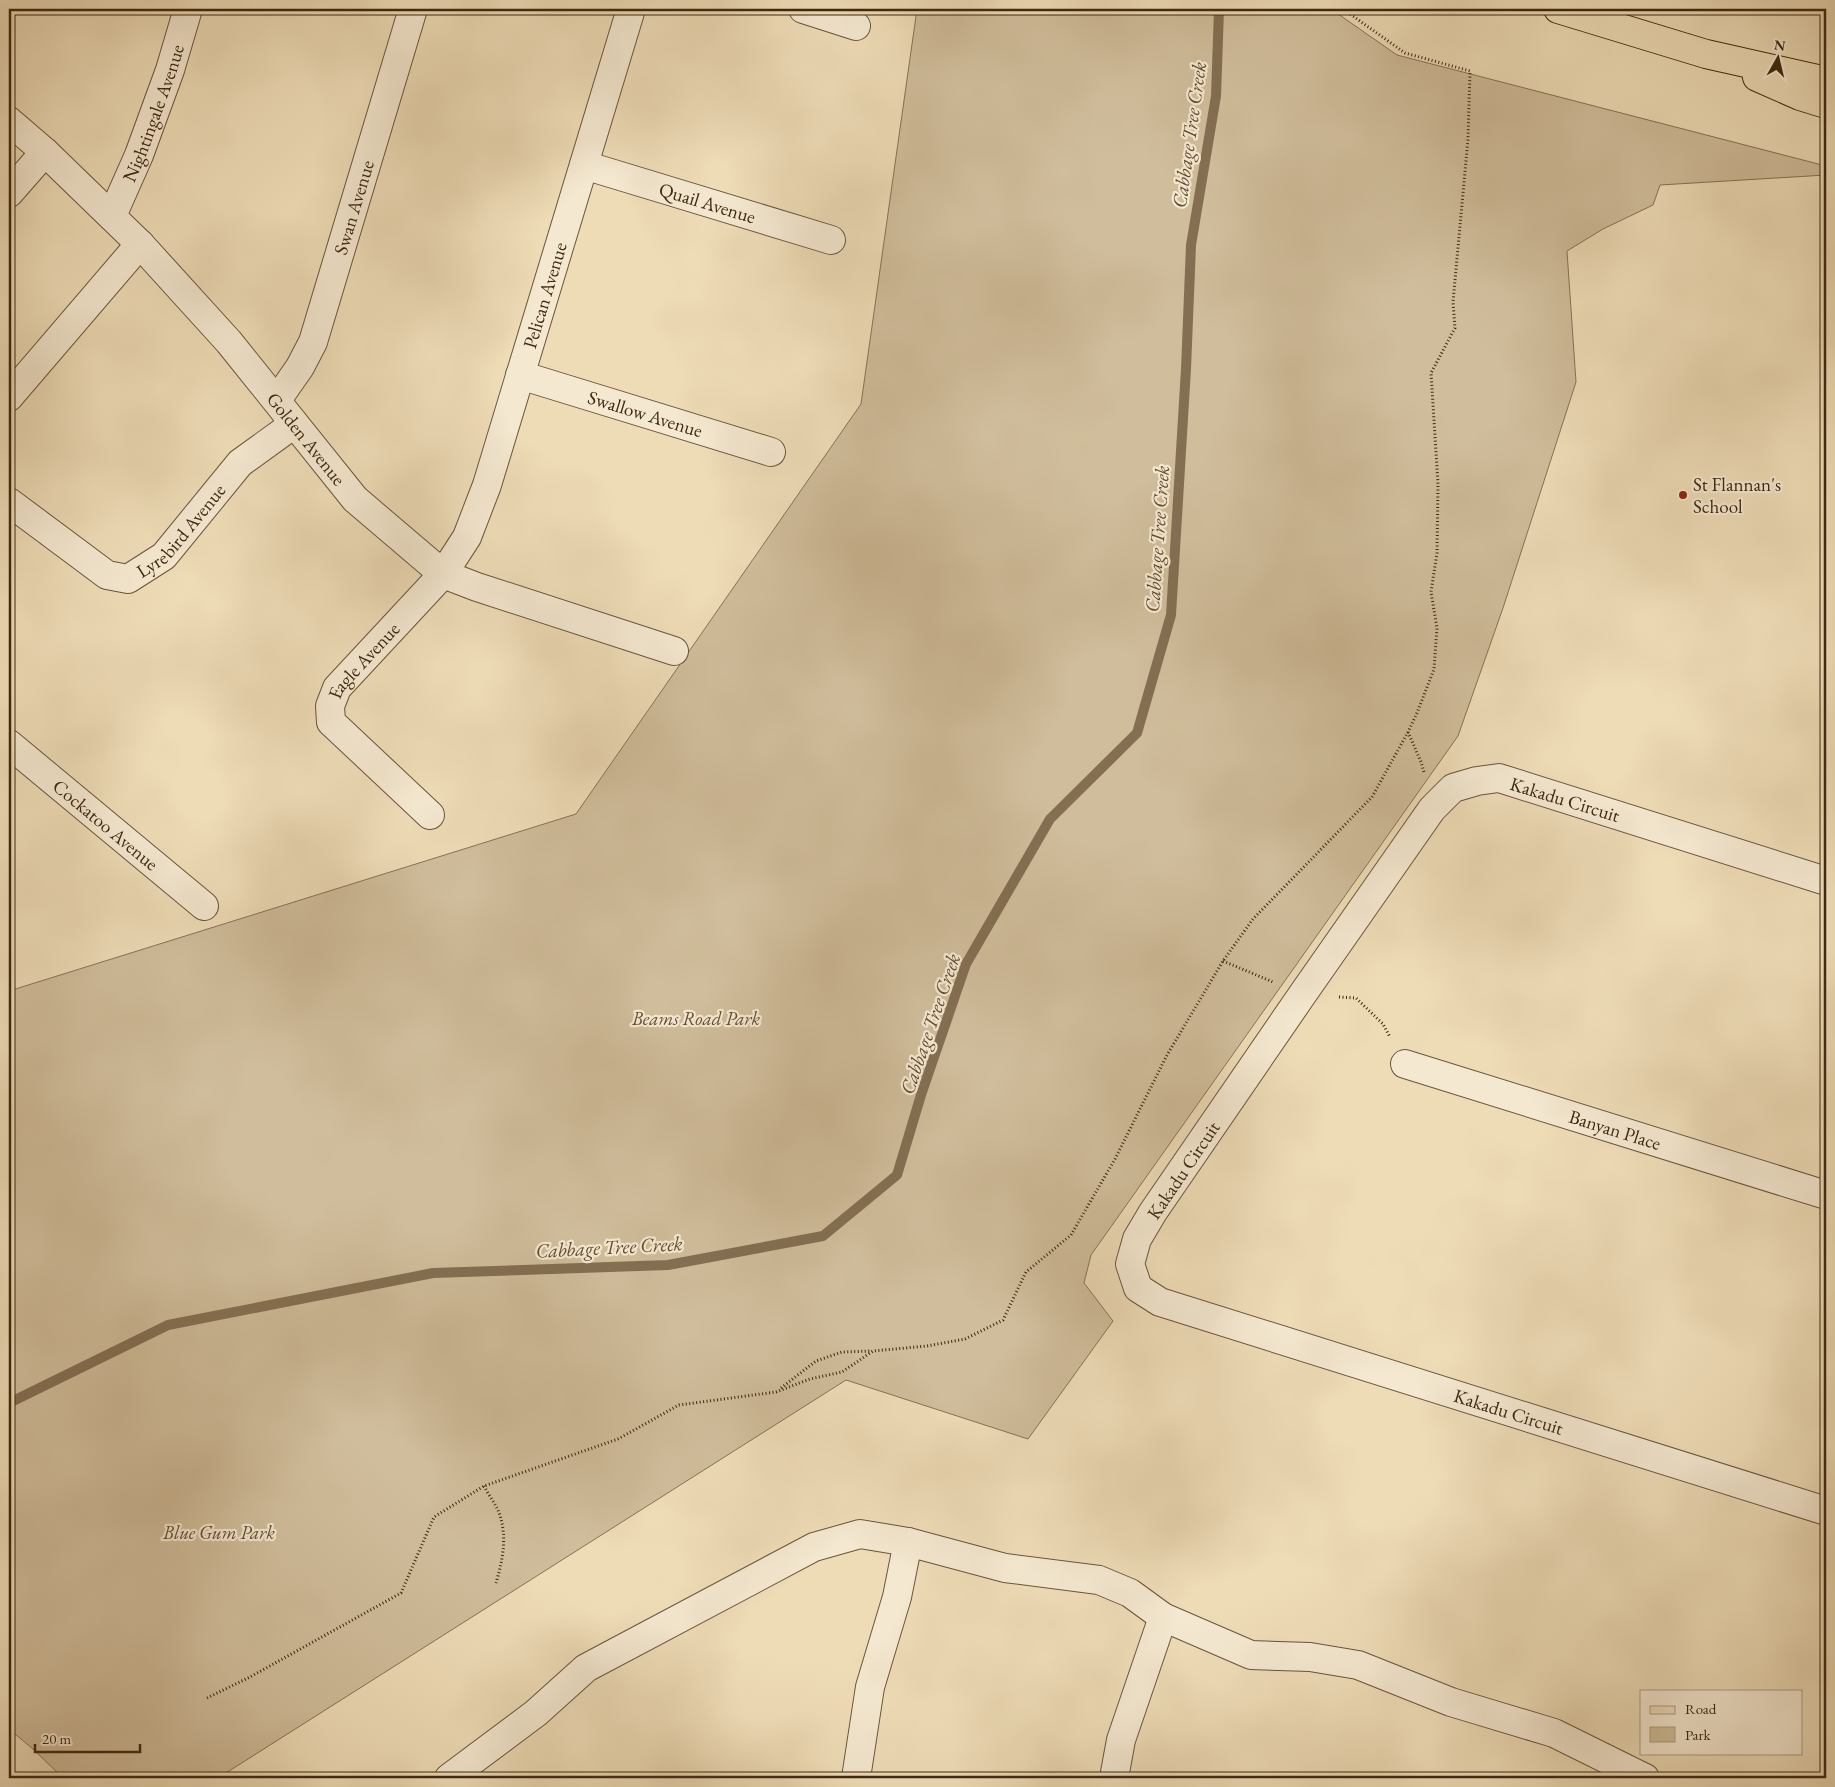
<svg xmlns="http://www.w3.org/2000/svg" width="1835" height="1787" viewBox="0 0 1835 1787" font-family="'EB Garamond',serif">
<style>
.green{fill:#d0bd9b;stroke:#877256}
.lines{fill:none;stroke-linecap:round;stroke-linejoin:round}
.stream{stroke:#846f53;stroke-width:10}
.minor-casing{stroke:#6a553a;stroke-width:30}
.major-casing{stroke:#3e2811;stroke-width:30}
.path{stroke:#3e2811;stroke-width:3;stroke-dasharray:1 2.5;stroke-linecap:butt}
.minor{stroke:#f4e8d0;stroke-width:28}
.major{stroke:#eedcb7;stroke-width:28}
.poi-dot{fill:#8f2418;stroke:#f4e8d0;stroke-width:2}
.labels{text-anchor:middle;stroke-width:4.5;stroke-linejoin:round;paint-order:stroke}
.street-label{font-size:19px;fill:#3e2811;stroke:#f4e8d0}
.poi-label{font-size:19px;fill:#3e2811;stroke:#f4e8d0;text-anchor:start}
.park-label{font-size:19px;font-style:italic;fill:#624d34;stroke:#f4e8d0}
.water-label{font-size:20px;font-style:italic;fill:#614c32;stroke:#f4e8d0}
</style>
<rect width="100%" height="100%" fill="#eedcb7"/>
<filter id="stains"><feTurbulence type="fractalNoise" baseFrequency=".004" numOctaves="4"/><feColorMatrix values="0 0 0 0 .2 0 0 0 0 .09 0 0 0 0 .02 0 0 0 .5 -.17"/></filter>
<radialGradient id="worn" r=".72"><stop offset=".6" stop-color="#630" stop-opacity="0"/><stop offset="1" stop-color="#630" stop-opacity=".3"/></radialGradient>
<path class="green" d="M917 9H1331L1397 55 1826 166V175L1660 185 1653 205 1603 229 1567 251 1576 382 1503 608 1458 736 1091 1255 1084 1283 1113 1321 1028 1439 846 1380 218 1778H63L33 1749 9 1729V991L576 814 861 404Z"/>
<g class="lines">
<path class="stream" d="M9 1403 168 1325 433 1273 668 1265 823 1236 897 1175 921 1095 966 964 1050 819 1137 733 1171 615 1186 369 1191 245 1216 96 1219 9"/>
<g class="minor-casing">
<g id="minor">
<path d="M803 9 856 26"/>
<path id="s1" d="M9 121 45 152 140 244 229 342 355 499 443 574 477 587 674 651"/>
<path id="s2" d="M584 165 831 240"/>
<path d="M9 193 45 152"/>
<path id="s3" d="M112 216 139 155 170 70 188 9"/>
<path id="s4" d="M520 375 771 452"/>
<path d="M9 397 140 244"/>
<path id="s5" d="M277 400 300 367 313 342 413 9"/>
<path id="s6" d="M9 502 107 575 128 579 164 556 240 463 294 424"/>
<path id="s7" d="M9 744 204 906"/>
<path id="s8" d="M430 815 331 722 330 706 337 688 443 574 467 537 487 485 631 9"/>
<path id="s9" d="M1826 881 1499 778 1477 781 1453 788 1432 809 1302 995 1153 1212 1137 1239 1130 1264 1138 1288 1160 1302 1826 1511"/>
<path id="s10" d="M1405 1064 1826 1195"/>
<path d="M449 1778 536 1713 586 1668 814 1547 860 1534 908 1542 1005 1568 1099 1580 1130 1593 1163 1617 1251 1655 1310 1657 1358 1665 1451 1702 1554 1733 1645 1778"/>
<path d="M856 1778 870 1687 897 1597 908 1542"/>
<path d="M1114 1778 1121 1740 1163 1617"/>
</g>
</g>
<g class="major-casing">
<path id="major" d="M1558 9 1706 54 1826 81
M1757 77 1800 96 1826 104"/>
</g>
<path class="path" d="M1408 732 1421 762 1424 772
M1223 961 1273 982
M1339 997 1356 998 1383 1024 1390 1037
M781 1388 816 1361 842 1352 871 1351
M484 1486C488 1494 494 1502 498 1510 508 1535 503 1559 496 1583
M207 1698 250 1677 401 1593 434 1517 484 1486 618 1439 679 1405 776 1392 810 1379 842 1372 873 1351 927 1346 965 1339 1003 1320 1026 1272 1071 1235 1115 1159 1167 1055 1223 961 1253 919 1372 797 1408 732 1417 713 1434 669 1437 628 1431 592 1437 553 1438 484 1431 373 1455 328 1453 302 1468 139 1470 71 1405 53 1343 9"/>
<use href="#minor" class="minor"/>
<use href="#major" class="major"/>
</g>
<circle class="poi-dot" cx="1683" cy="495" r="5"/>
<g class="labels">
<g class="street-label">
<text dy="7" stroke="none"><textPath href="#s3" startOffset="111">Nightingale Avenue</textPath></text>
<text dy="7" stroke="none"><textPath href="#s2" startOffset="129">Quail Avenue</textPath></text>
<text dy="7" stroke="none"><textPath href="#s5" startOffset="209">Swan Avenue</textPath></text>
<text dy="7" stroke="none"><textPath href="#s8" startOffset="625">Pelican Avenue</textPath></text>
<text dy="7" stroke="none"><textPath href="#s4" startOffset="131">Swallow Avenue</textPath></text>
<text dy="7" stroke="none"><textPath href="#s1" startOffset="436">Golden Avenue</textPath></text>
<text dy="7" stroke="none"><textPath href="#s6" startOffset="216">Lyrebird Avenue</textPath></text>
<text dy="7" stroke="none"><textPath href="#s8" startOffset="209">Eagle Avenue</textPath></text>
<text transform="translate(1565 799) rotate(17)" y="7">Kakadu Circuit</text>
<text dy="7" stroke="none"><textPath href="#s7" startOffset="126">Cockatoo Avenue</textPath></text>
<text dy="7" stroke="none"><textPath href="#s10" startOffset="220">Banyan Place</textPath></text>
<text transform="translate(1183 1170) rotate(-56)" y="7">Kakadu Circuit</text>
<text dy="7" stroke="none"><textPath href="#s9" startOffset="1384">Kakadu Circuit</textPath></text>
</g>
<g class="poi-label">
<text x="1693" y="491">St Flannan's<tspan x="1693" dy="22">School</tspan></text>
</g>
<g class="park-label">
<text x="696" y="1025">Beams Road Park</text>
<text x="219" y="1539">Blue Gum Park</text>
</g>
<g class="water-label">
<text transform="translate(1189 135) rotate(-82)" y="7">Cabbage Tree Creek</text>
<text transform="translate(1157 539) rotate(-86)" y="7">Cabbage Tree Creek</text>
<text transform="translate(930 1024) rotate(-71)" y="7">Cabbage Tree Creek</text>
<text transform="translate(609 1247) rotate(-3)" y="7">Cabbage Tree Creek</text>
</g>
</g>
<rect width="1835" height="1787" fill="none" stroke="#eedcb7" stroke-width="30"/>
<rect x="10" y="10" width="1815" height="1767" fill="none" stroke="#3e2811" stroke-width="2.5"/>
<rect x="15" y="15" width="1805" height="1757" fill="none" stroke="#3e2811"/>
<rect x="1640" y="1690" width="162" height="65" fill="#f4e8d0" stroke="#ab9b84"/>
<rect x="1650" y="1706" width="25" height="8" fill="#eedcb7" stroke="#ab9b84"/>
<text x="1685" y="1714" font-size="15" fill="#3e2811">Road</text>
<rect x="1650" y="1727" width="25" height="15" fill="#d0bd9b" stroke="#ab9b84"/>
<text x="1685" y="1740" font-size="15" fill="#3e2811">Park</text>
<g transform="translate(1778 58) rotate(8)" stroke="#f4e8d0" stroke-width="4" paint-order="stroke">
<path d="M0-4L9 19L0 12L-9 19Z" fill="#3e2811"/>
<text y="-8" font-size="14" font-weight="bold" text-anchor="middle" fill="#3e2811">N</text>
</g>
<path d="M35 1744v8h105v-8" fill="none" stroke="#3e2811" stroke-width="2.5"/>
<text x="42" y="1744" font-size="15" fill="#3e2811" stroke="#f4e8d0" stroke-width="4" paint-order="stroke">20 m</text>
<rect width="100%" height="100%" filter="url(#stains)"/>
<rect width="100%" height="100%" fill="url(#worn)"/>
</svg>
